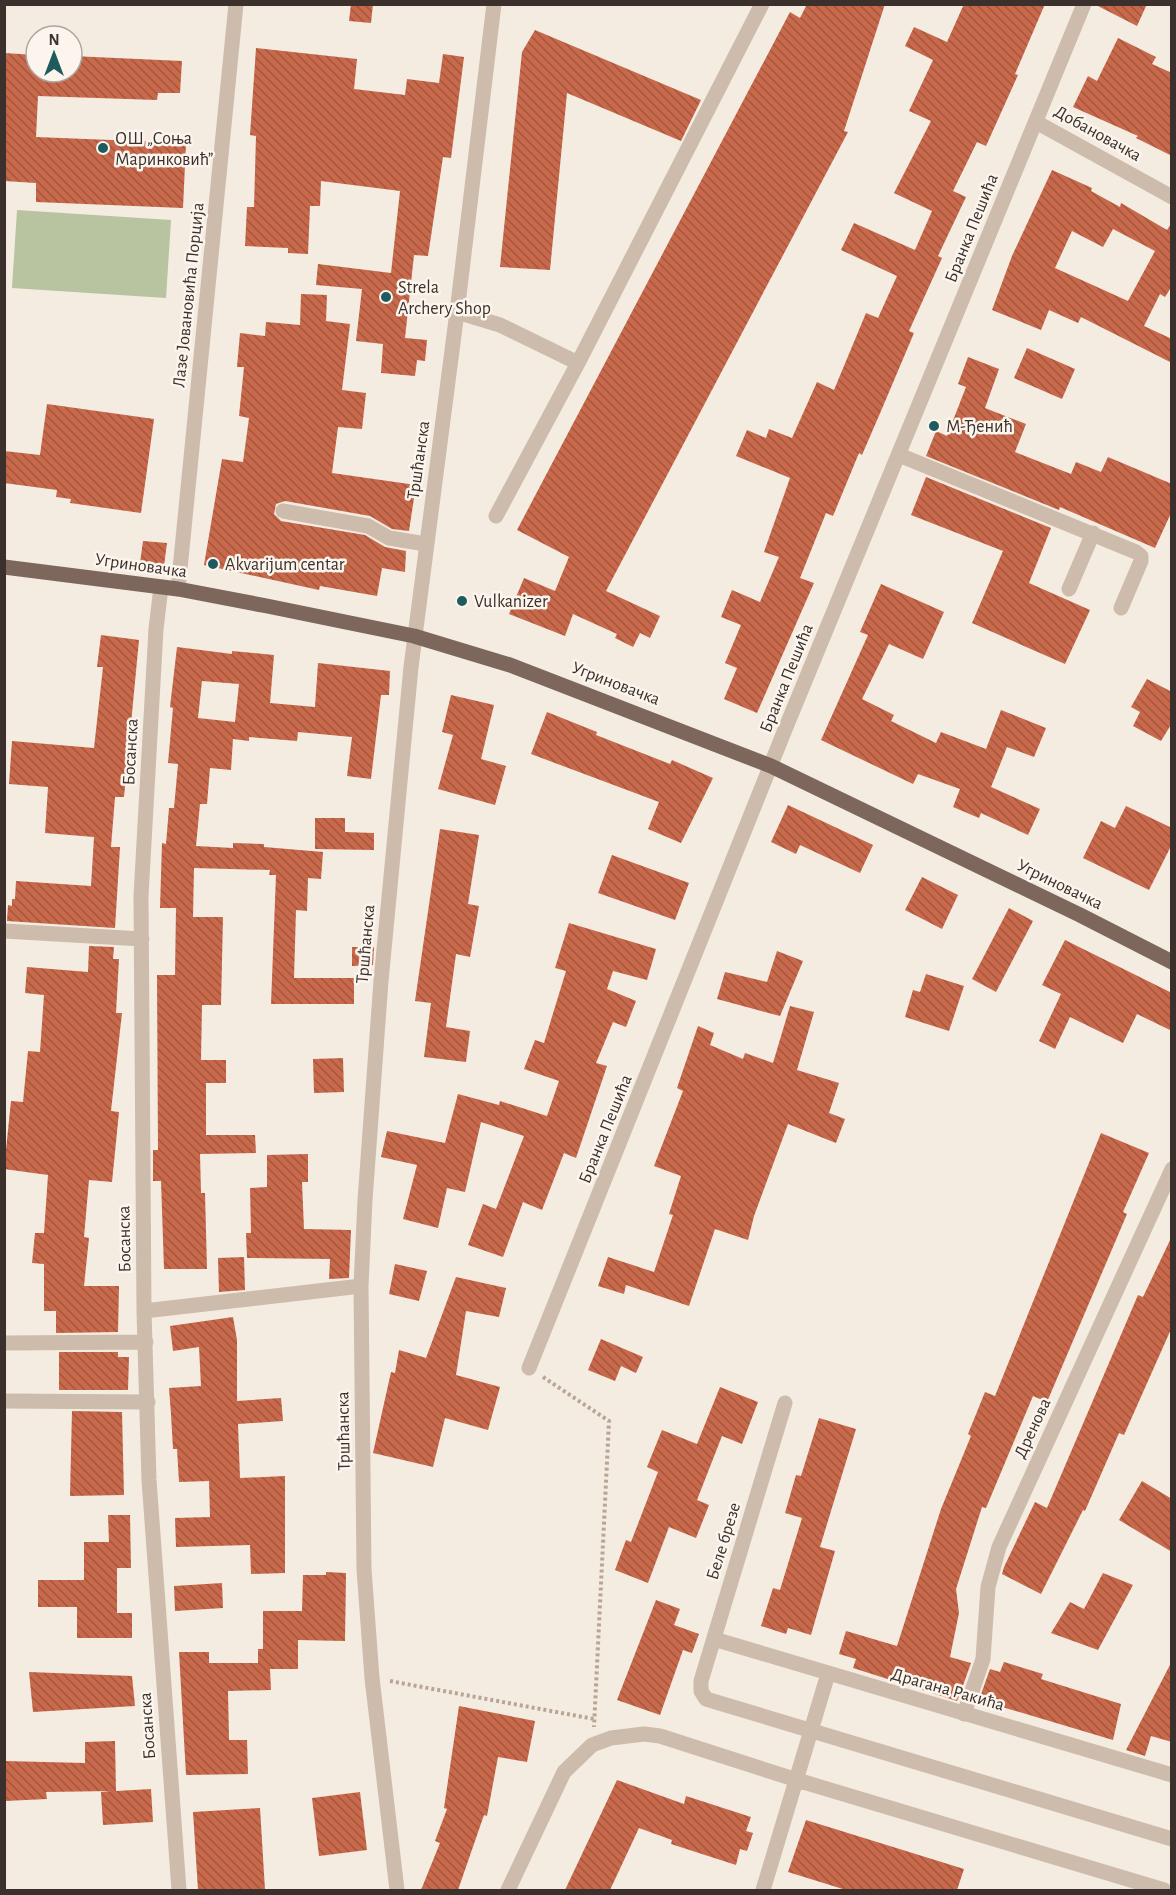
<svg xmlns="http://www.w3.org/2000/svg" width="1176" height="1895" viewBox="0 0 1176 1895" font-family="'Alegreya Sans',sans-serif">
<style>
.garden{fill:#b8c4a0}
.building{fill:url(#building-back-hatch);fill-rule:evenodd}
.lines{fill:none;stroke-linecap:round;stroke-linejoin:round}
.path{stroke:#b9a596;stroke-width:4;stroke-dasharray:3 3;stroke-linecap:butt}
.minor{stroke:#cdbbac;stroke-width:15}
.major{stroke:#7d675c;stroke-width:15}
.poi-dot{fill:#1f5a5e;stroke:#fbf5ee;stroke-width:2}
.labels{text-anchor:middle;stroke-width:5;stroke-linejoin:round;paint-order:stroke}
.street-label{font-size:18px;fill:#3b302b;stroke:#fbf5ee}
.poi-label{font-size:18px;fill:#3b302b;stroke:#fbf5ee;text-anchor:start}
</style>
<defs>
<pattern id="building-back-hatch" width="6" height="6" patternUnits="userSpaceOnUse" patternTransform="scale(1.5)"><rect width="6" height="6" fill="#c8694b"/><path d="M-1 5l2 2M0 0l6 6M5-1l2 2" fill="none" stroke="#a4573f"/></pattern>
</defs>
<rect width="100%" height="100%" fill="#f4ebe1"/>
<path class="garden" d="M17 210 171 220 166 298 12 288Z"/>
<path class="building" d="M351 4H373L371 23 349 21Z
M807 4H885L844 131 848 132 606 591 660 616 650 638 640 633 633 647 615 638 617 634 573 614 565 636 509 614 524 578 555 591 569 557 517 530 790 12 800 18Z
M964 4H1045L1015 74 1018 75 986 146 977 142 953 191 966 197 938 256 942 258 909 331 914 333 881 411 862 455 859 453 833 516 826 513 800 578 814 583 757 713 724 699 737 668 725 663 741 625 721 617 732 590 760 602 779 557 764 552 790 478 736 456 747 430 766 438 769 429 792 438 817 382 834 390 866 313 878 318 897 276 841 250 854 223 915 250 932 211 894 193 931 121 909 111 933 60 905 46 914 27 947 42Z
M1094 4H1147L1137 26Z
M535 30 701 100 681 141 567 93 550 270 500 267 522 52Z
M1118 38 1156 57 1152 64 1172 73V156L1136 138 1138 136 1073 107 1088 76 1097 81Z
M256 48 357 59 354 89 405 95 407 79 439 83 443 54 464 57 451 158 443 157 428 256 414 255 405 338 427 340 425 361 417 360 415 376 381 373 383 344 356 341 362 289 316 285 318 264 391 273 400 191 321 181 320 206H310L308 254 288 253V248L245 246 247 207H254L256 136 250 135Z
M4 53 36 55V72H72V56L182 61 180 93H158L157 100 38 96 36 137 186 143 183 208 36 202V183L4 181Z
M1052 170 1092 188 1091 191 1120 207 1121 203 1167 230 1172 222V286L1165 297 1160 294 1144 326 1172 339V363L1081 317 1078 323 1049 310 1041 330 992 310 1012 256ZM1113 229 1155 251 1128 301 1055 268 1072 231 1103 247Z
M301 294 327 295 326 321 350 324 342 390 366 393 362 429 338 427 332 473 416 485 409 531 392 529 370 516 285 501 276 504 274 514 281 521 365 535 385 547 406 551 405 572 382 568 377 596 320 586 319 590 204 565 222 459 243 462 249 418 239 416 244 367H237L240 333 265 336 266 322 300 325Z
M1027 348 1075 369 1062 399 1014 378Z
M968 357 999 369 985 408 1026 424 1015 452 1071 474 1076 462 1101 472 1108 457 1172 484V511L1155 548 1060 507 1059 510 926 456 936 431 947 436 966 387 958 384Z
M47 404 154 419 141 513 70 503 71 499 56 497 57 490 4 483V451L40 455Z
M926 477 1051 528 1029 583 1090 610 1065 664 972 623 1003 551 911 515Z
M143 541 167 543 164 566 140 563Z
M881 584 944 612 923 659 889 644 862 699 894 715 891 721 936 743 941 732 986 749 1001 710 1046 728 1034 757 1007 747 991 787 1040 809 1028 835 981 813 979 818 953 807 960 789 918 774 913 784 821 740 868 635 860 632Z
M101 635 139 640 124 797H115L111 847H120L115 928 7 921 8 905 12 906V899H15L16 881 91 886 94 837 45 833 48 787 9 784 12 741 94 748 103 667H97Z
M177 647 232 654V651L274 655 270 703 315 707 318 663 390 671 389 695H381L371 779 347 776 352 737 298 732 297 741 249 737V741L233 739 231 770 210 768 207 804H200L196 846 233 848V843L264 844V847L323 852 321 879 308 878 307 911 296 910 294 978H354V1004H271L276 875H269L270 870 194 868 193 917H223L221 1005H202L201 1060H226V1083H206V1135H255L256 1153 200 1154 201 1193H205L207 1269H164L161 1181H153V1150H158L157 975H175L176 908H160L162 843 166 844 169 808H174L178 764 168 763 173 708 170 707ZM202 681 239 684 235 722 198 718Z
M1147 679 1172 692V723L1161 741 1133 726 1140 712 1131 707Z
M451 695 494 705 481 759 506 766 495 805 438 789 453 735 442 732Z
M547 712 597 732 596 735 670 764 672 760 713 778 681 843 648 829 659 802 531 754Z
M788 805 873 845 860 873 800 845 796 854 771 842Z
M1126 806 1172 828V844L1149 890 1083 858 1101 821 1115 828Z
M315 818H345V832L374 833V850L315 849Z
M440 829 479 835 468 904 479 906 470 957 456 954 446 1027 470 1031 466 1062 424 1057 431 1003 415 1001Z
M612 855 689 883 675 920 598 893Z
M922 877 958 895 942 929 905 910Z
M1009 908 1033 921 996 992 972 979Z
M569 923 656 949 647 980 613 971 607 989 636 1001 626 1027 613 1022 596 1063 607 1066 576 1158 564 1153 542 1210 523 1202 503 1257 468 1245 483 1204 496 1209 524 1136 481 1122 465 1192 447 1188 438 1228 403 1219 417 1165 381 1157 387 1131 445 1143 458 1094 499 1105 500 1101 547 1116 559 1081 524 1069 535 1040 544 1043 566 971 555 968Z
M1065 940 1172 993V1031L1137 1014 1123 1043 1070 1017 1055 1049 1039 1041 1061 994 1042 985Z
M89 946 114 947 113 959H119L116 1013H122L111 1111 119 1112 112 1182 89 1180 84 1237 89 1238 84 1286H119L118 1332 56 1333V1311H44V1264L32 1263 35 1233H44L48 1175 4 1169 11 1101 23 1102 28 1051 40 1052 44 995 25 993 27 967 88 972Z
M352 947H374L373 965 352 966Z
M777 951 803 961 780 1016 717 999 725 972 767 982Z
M926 974 964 986 949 1031 905 1017 913 990 920 992Z
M790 1006 814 1012 797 1070 839 1083 829 1113 845 1119 836 1143 788 1124 754 1216 748 1240 715 1229 689 1306 626 1285 624 1294 598 1286 608 1257 654 1272 673 1215 669 1214 681 1176 654 1166 683 1091 677 1088 698 1026 714 1033 710 1045 743 1059 745 1053 773 1063Z
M343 1058 344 1092 314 1093 313 1059Z
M1101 1133 1149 1153 1123 1212 1127 1214 1047 1402 1033 1396 986 1508 982 1507 956 1589 959 1613 950 1657 971 1663 960 1694 957 1701 853 1668 856 1659 839 1654 846 1631 897 1646 941 1509 971 1436 968 1434 985 1392 995 1396Z
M308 1154V1182H302L304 1229 351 1230 349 1278 329 1279 330 1259 247 1258 246 1233H251L250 1188 267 1187V1155Z
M1172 1236V1327L1124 1435 1119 1433 1085 1511 1083 1510 1041 1594 1002 1574 1004 1567 1035 1502 1047 1508 1138 1295 1143 1297Z
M244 1257 245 1290 219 1292 218 1258Z
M395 1264 427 1271 419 1301 389 1294Z
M456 1277 506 1288 499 1317 466 1311 456 1375 500 1387 488 1430 445 1418 433 1467 373 1453 391 1372 395 1373 399 1350 426 1358Z
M233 1317 237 1340V1401L281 1398 283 1421 238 1424 240 1478 285 1476V1573L251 1574 250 1545 176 1547 175 1518 210 1517 209 1481 179 1482 177 1449H173L171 1414 169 1388 201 1386 199 1347 173 1351 170 1326Z
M601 1339 643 1357 636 1373 621 1366 615 1381 588 1370Z
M59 1352H118V1357H129L128 1390H59Z
M720 1387 758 1402 742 1444 722 1436 697 1500 709 1505 696 1538 669 1527 648 1583 615 1570 626 1540 631 1542 658 1472 647 1467 662 1430 697 1444Z
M72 1411 122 1412 124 1495 70 1496Z
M819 1418 856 1429 820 1547 835 1551 811 1635 788 1628 786 1634 761 1626 773 1588 780 1590 802 1518 785 1513 796 1475 801 1476Z
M1142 1481 1172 1499V1552L1119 1520Z
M108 1515H130L131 1568H117V1613H132V1638H77V1607H38V1580H84V1542H109Z
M326 1572 346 1573 345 1641 298 1640V1669H270L271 1690 228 1691 229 1740H247L248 1774 186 1775 179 1652H209V1663H258V1649H263V1611H302L303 1575H326Z
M1103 1573 1133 1585 1098 1650 1051 1633 1070 1602 1084 1609Z
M222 1583 223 1608 175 1611 174 1586Z
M656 1600 680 1609 674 1625 699 1634 692 1653 683 1650 660 1715 617 1700Z
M1172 1661V1742L1151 1736 1145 1756 1126 1750Z
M1004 1662 1043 1674 1041 1679 1121 1704 1113 1740 979 1700 990 1669 1000 1672Z
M29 1672 132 1676 135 1706 33 1712Z
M459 1706 535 1721 527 1762 498 1757 487 1816 484 1815 458 1890H421L440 1843 435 1841 447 1809 444 1808Z
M115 1741 116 1791 151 1789 153 1822 103 1825 101 1792 111 1791 46 1792 47 1799 5 1801 4 1761 85 1763V1742Z
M617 1780 684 1804 686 1796 751 1817 746 1831 753 1833 747 1851 740 1849 736 1865 671 1844 672 1840 639 1828 610 1890H565Z
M360 1792 367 1850 319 1856 312 1798Z
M260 1808 265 1890H198L193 1812Z
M806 1820 964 1869 957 1890H846L788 1872Z"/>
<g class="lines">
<path class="path" d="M543 1377 609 1421 594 1727
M390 1681 594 1719"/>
<path class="minor" d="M1036 122 1172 197
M457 312 500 325 578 363 762 4
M899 455 1136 552 1141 556V561L1121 608
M283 511 368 526 389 538 426 544
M496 516 578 363
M161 587 156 629 141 896 144 1311 149 1480 179 1890
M178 589 236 4
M1069 589 1093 533
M4 931 142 939
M144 1311 361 1286
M4 1343 146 1342
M529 1368 784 732 1084 4
M4 1401 148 1402
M785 1403 701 1681V1691L706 1699 1172 1839
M714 1639 1172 1775
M964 1714 983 1659 988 1587 999 1547 1172 1169
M397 1890 372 1678 364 1569 361 1286 365 1200 381 981 411 667 457 312 494 4
M508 1890 564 1772 592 1745 611 1738 644 1734 660 1736 797 1780 1164 1890
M763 1890 828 1674"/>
<path class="major" d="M4 567 178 589 267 606 414 636 510 665 771 766 1080 915 1172 962"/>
</g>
<g class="poi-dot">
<circle cx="103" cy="148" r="6"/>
<circle cx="386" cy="297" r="6"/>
<circle cx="934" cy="426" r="6"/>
<circle cx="213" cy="564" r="6"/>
<circle cx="462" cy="601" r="6"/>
</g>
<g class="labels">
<g class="street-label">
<text transform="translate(1098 133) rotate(29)" y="6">Добановачка</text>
<text transform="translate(971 228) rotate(-68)" y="6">Бранка Пешића</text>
<text transform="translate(188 295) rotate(-84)" y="6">Лазе Јовановића Порција</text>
<text transform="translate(418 460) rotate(-82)" y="6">Тршћанска</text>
<text transform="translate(141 565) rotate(8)" y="6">Угриновачка</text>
<text transform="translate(786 678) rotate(-68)" y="6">Бранка Пешића</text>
<text transform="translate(616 683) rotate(21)" y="6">Угриновачка</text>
<text transform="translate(130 752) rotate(-87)" y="6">Босанска</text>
<text transform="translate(1060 884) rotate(26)" y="6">Угриновачка</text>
<text transform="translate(365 944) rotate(-85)" y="6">Тршћанска</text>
<text transform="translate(605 1129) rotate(-68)" y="6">Бранка Пешића</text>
<text transform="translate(124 1239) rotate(-91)" y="6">Босанска</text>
<text transform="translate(1032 1428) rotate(-65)" y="6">Дренова</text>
<text transform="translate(343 1431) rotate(-91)" y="6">Тршћанска</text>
<text transform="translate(723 1541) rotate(-73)" y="6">Беле брезе</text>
<text transform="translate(948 1689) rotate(16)" y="6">Драгана Ракића</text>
<text transform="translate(147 1726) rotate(-94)" y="6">Босанска</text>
</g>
<g class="poi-label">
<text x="115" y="144">ОШ „Соња<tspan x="115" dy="21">Маринковић”</tspan></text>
<text x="398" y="293">Strela<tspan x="398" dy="21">Archery Shop</tspan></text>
<text x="946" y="432">М-Ђенић</text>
<text x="225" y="570">Akvarijum centar</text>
<text x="474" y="607">Vulkanizer</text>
</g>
</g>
<rect width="1176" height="1895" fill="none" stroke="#3b302b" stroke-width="12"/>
<g transform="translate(54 54)"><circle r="28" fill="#fbf5ee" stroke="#aea6a0" stroke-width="1.5"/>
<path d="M0-4.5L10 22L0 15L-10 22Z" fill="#1f5a5e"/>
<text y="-9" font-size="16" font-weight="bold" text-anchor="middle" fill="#3b302b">N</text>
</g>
</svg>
